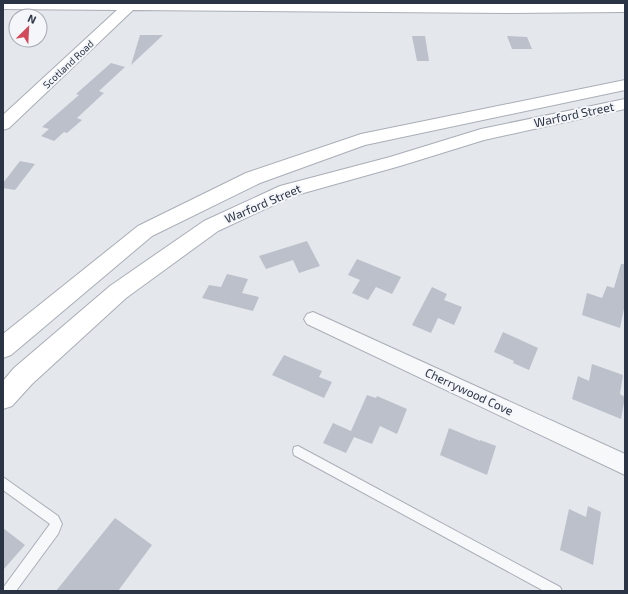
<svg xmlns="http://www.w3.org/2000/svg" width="628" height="594" viewBox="0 0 628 594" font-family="'Exo 2',sans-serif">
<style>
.building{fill:#bbc0ca}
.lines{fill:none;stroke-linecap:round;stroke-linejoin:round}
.lane-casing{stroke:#a9aeb7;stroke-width:2}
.street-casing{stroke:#a9aeb7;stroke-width:2}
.secondary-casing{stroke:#a9aeb7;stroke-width:2}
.lane{fill:#f7f8fa;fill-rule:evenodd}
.street{fill:#f7f8fa;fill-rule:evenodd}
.secondary{fill:#fff;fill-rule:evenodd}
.labels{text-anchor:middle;stroke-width:4;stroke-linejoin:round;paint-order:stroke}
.far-street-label{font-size:10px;fill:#2b3445;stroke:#f4f6f9}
.street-label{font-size:12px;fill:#2b3445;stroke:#f4f6f9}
</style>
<rect width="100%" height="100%" fill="#e4e7ec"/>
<path class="building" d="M140 35H163L131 65Z
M412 36H425L429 61H417Z
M507 36 527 37 532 49H512Z
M111 63 125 67 99 91 104 93 77 118 82 120 67 133 64 132 54 141 41 136 49 129 42 127 79 95 76 94Z
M20 161 35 164 15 190 3 188V183Z
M307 241 320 266 299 273 293 260 266 269 259 256Z
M357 259 401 277 392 294 376 287 368 300 352 293 360 280 348 275Z
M621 264H625V304L620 328 582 315 587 293 602 298 607 286 614 288Z
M227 274 248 279 242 293 259 297 253 311 202 298 209 285 221 287Z
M432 287 447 294 444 300 462 307 454 325 438 318 431 333 412 325Z
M503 332 538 348 529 370 513 363 514 361 494 352Z
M284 355 322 371 319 377 332 382 324 398 272 375Z
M592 364 623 375 620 394 625 397 621 419 572 399 578 376 589 381Z
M367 395 376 398 377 396 407 409 397 434 380 426 372 444 354 437 346 453 323 443 333 423 351 431Z
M449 428 480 441V440L496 446 487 475 440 455Z
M588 506 601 512 593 565 560 550 569 509 586 517Z
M115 518 152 545 118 591H56Z
M3 528 25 545 3 570Z"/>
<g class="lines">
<g class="lane-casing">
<path id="lane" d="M298 446 560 587 562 591H544L294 455 293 451 294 447Z
M3 477 58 516 62 524 58 534 16 591H3V588L50 524 3 490Z"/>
</g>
<g class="street-casing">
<path id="street" d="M313 312 625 454V475L307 324 304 319 307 314Z"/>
</g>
<g class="secondary-casing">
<path id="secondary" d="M3 3 625 4V12L507 13 133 10 9 128 3 130V115L117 10 3 9Z
M625 80V90L365 145 260 183 152 236 11 355 3 358V334L138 226 246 173 361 134Z
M625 99V109L484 140 400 166 293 196 218 231 126 298 32 384 12 406 3 409V381L14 368 110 286 204 221 280 186 390 157 481 129Z"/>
</g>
<use href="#lane" class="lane"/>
<use href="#street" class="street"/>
<use href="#secondary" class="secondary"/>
</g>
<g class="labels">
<g class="far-street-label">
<text transform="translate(68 64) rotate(-43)" y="4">Scotland Road</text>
</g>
<g class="street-label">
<text transform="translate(574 115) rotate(-12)" y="4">Warford Street</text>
<text transform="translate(263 204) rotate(-23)" y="4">Warford Street</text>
<text transform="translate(469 392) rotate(25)" y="4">Cherrywood Cove</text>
</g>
</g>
<rect width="628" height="594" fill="none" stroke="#2b3445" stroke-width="8"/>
<g transform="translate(28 28) rotate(24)"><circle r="19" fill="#f4f6f9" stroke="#a4a8b1"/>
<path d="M0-3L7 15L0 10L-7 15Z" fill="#d1495b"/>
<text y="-6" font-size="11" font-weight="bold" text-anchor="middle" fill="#2b3445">N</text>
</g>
</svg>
